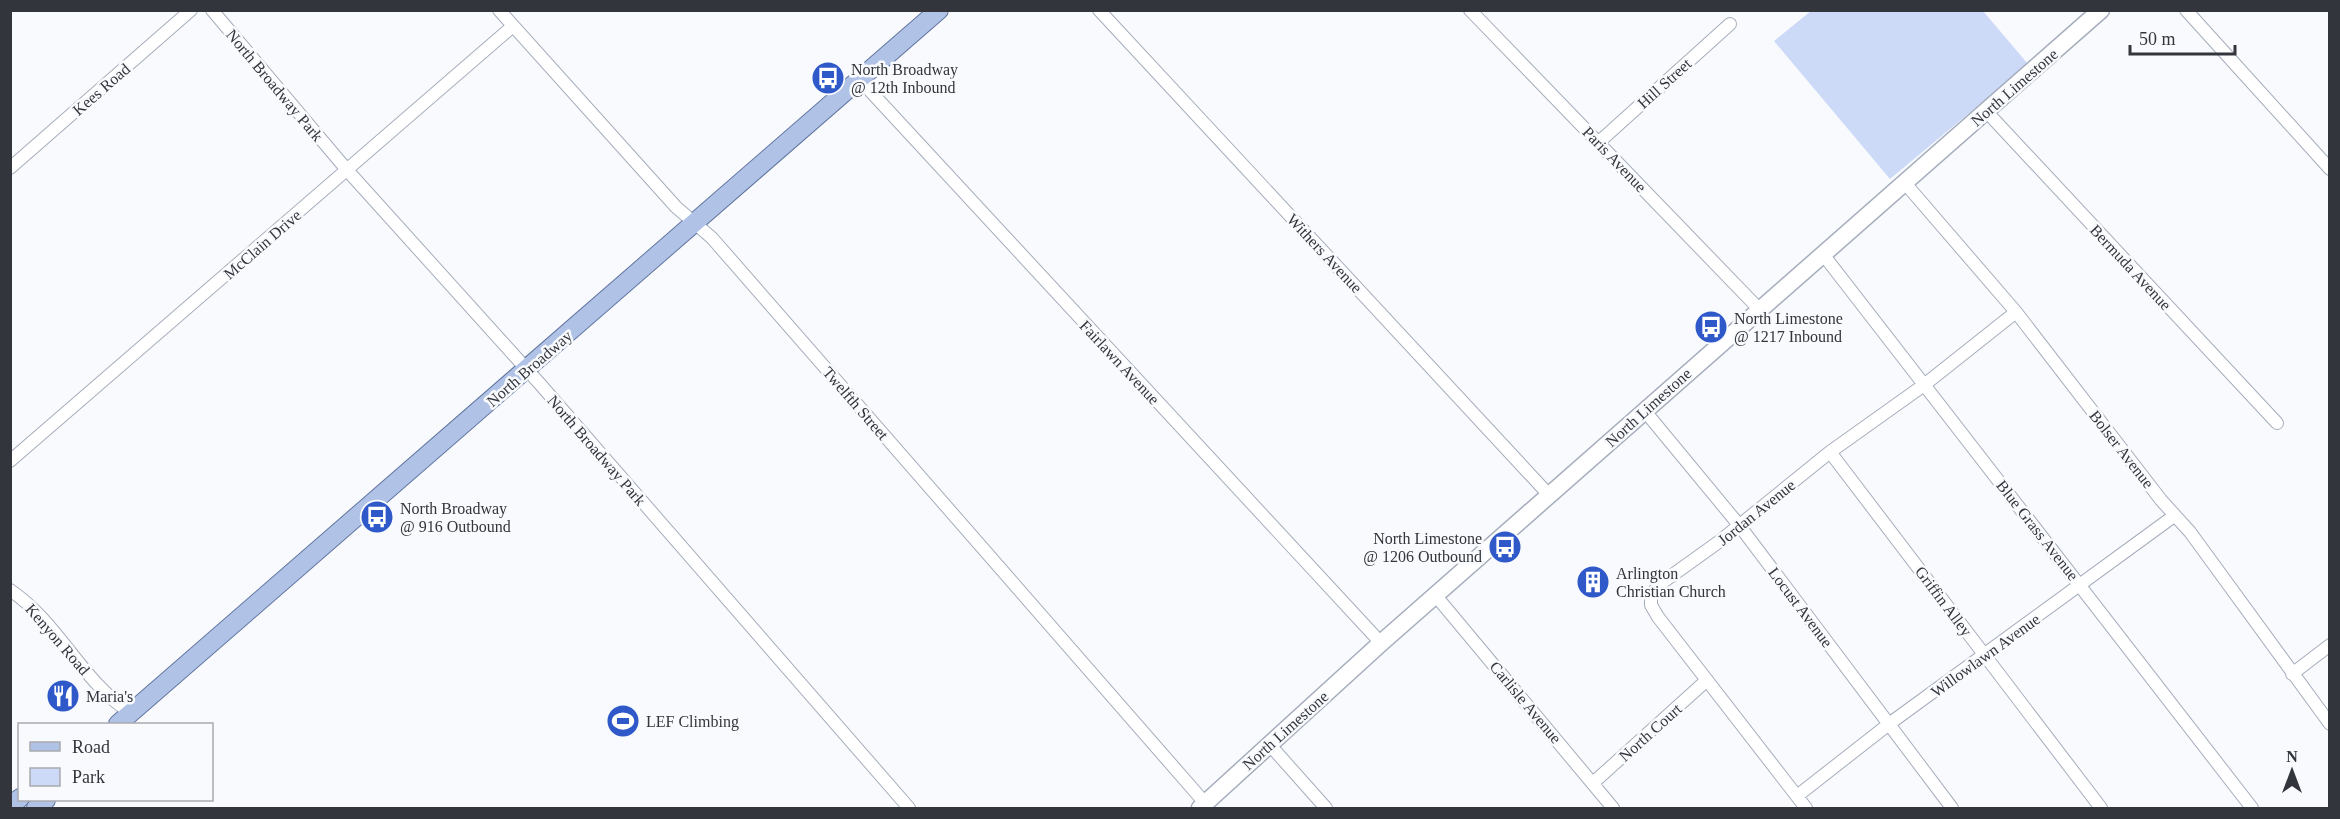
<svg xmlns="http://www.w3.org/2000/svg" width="2340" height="819" viewBox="0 0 2340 819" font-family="'Times New Roman',serif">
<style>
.green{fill:#ccdaf7}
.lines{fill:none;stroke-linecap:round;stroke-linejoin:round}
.street-casing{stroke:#a5adbc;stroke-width:14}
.secondary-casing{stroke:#a5adbc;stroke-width:19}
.primary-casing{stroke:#62769f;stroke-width:20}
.street{stroke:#fff;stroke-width:12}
.secondary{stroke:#fff;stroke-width:16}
.primary{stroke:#b0c2e6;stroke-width:18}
.labels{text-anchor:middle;stroke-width:5;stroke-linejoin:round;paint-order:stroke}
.poi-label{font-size:16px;fill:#32353b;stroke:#f8fafd;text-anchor:start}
.street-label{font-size:16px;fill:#32353b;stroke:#f8fafd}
</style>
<rect width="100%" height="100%" fill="#f8fafd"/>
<path class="green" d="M1811 11H1983L2028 64 1890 179 1774 41Z"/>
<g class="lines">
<g class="street-casing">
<path id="street" d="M212 10 347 170 540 384 909 808
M499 10 676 207 712 238 1205 803
M1099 10 1550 496
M1470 10 1759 309
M2186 10 2330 169
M860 80 1381 643
M1986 111 2277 423
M1599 142 1730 24
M10 168 191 10
M1904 182 2016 312 2161 500 2190 532 2330 724
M1822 253 2252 808
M1644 410 1739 525 1952 808
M1830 452 2101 808
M10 461 513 26
M10 590C59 623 82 682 131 713
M1436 596 1613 808
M2292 674 2330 645
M1269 744 1326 808
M1593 783 1707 680
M1797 796 1889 724 2174 516
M1806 808 1658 617 1651 605V595L1660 584 1720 541 1830 452 1924 385 2016 312"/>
</g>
<g class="secondary-casing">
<path id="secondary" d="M1200 808 1381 643 2101 10"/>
</g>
<g class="primary-casing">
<path id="primary" d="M118 724 939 10
M10 806 20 798
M36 808 46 800"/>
</g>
<use href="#street" class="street"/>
<use href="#secondary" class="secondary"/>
<use href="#primary" class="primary"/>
</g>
<defs>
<g id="bus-disc" transform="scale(1.725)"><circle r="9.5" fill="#2f59c9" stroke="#f8fafd"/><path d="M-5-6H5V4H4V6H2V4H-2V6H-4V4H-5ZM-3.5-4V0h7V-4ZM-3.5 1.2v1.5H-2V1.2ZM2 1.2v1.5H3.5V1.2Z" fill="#fff"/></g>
<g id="building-disc" transform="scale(1.725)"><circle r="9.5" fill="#2f59c9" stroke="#f8fafd"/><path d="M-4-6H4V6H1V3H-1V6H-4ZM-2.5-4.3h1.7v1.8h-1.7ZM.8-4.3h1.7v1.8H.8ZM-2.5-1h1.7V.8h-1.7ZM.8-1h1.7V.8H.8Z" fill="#fff"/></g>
<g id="restaurant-disc" transform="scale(1.725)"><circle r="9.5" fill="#2f59c9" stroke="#f8fafd"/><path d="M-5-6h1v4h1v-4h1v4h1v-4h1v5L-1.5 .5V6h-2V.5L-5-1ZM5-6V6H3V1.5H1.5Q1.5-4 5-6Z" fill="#fff"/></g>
<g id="stadium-disc" transform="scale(1.725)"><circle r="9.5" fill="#2f59c9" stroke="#f8fafd"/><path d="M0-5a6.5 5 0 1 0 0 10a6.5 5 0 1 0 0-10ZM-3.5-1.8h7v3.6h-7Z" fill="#fff"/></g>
</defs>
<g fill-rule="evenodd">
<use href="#bus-disc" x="828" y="78"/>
<use href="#bus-disc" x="1711" y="327"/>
<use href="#bus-disc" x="377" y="517"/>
<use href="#bus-disc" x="1505" y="547"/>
<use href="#building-disc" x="1593" y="582"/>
<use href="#restaurant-disc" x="63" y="696"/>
<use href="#stadium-disc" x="623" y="721"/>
</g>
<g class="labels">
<g class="poi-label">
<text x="851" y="75">North Broadway<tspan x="851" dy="18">@ 12th Inbound</tspan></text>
<text x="1734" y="324">North Limestone<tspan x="1734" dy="18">@ 1217 Inbound</tspan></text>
<text x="400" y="514">North Broadway<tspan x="400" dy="18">@ 916 Outbound</tspan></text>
<text x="1482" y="544" text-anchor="end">North Limestone<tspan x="1482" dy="18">@ 1206 Outbound</tspan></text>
<text x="1616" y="579">Arlington<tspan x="1616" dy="18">Christian Church</tspan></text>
<text x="86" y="702">Maria's</text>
<text x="646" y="727">LEF Climbing</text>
</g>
<g class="street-label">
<text transform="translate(1664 83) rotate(-42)" y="6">Hill Street</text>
<text transform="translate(275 85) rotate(50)" y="6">North Broadway Park</text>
<text transform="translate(2014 87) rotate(-41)" y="6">North Limestone</text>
<text transform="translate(101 89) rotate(-41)" y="6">Kees Road</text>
<text transform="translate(1615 159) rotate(46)" y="6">Paris Avenue</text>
<text transform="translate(262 244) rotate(-41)" y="6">McClain Drive</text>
<text transform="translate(1325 253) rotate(47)" y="6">Withers Avenue</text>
<text transform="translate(2131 267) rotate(47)" y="6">Bermuda Avenue</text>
<text transform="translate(1120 362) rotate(47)" y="6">Fairlawn Avenue</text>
<text transform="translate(529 368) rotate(-41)" y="6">North Broadway</text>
<text transform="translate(856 403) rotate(49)" y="6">Twelfth Street</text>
<text transform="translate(1648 407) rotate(-42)" y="6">North Limestone</text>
<text transform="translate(2122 449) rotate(52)" y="6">Bolser Avenue</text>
<text transform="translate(597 450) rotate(49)" y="6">North Broadway Park</text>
<text transform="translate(1756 512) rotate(-39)" y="6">Jordan Avenue</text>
<text transform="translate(2038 530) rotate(52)" y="6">Blue Grass Avenue</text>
<text transform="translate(1944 601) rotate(53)" y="6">Griffin Alley</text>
<text transform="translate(1801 607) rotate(53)" y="6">Locust Avenue</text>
<text transform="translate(58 639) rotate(49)" y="6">Kenyon Road</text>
<text transform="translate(1985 655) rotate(-36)" y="6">Willowlawn Avenue</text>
<text transform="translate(1526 702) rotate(50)" y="6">Carlisle Avenue</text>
<text transform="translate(1285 730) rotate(-42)" y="6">North Limestone</text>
<text transform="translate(1650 732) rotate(-42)" y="6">North Court</text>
</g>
</g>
<rect width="2340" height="819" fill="none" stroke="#32353b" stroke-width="24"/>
<rect x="18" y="723" width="195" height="78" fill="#f8fafd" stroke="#a9abaf" stroke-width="1.5"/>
<rect x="30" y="742" width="30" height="9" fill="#b0c2e6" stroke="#a9abaf" stroke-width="1.5"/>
<text x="72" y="753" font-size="18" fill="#32353b">Road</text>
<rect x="30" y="768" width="30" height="18" fill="#ccdaf7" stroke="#a9abaf" stroke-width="1.5"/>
<text x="72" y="783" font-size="18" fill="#32353b">Park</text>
<g transform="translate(2292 771)" stroke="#f8fafd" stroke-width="4.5" paint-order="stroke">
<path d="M0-4.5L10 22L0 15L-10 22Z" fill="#32353b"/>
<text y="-9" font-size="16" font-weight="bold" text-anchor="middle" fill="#32353b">N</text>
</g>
<path d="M2130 45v9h105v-9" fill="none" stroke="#32353b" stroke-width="3"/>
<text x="2139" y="45" font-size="18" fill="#32353b" stroke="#f8fafd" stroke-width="4.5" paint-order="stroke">50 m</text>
</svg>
